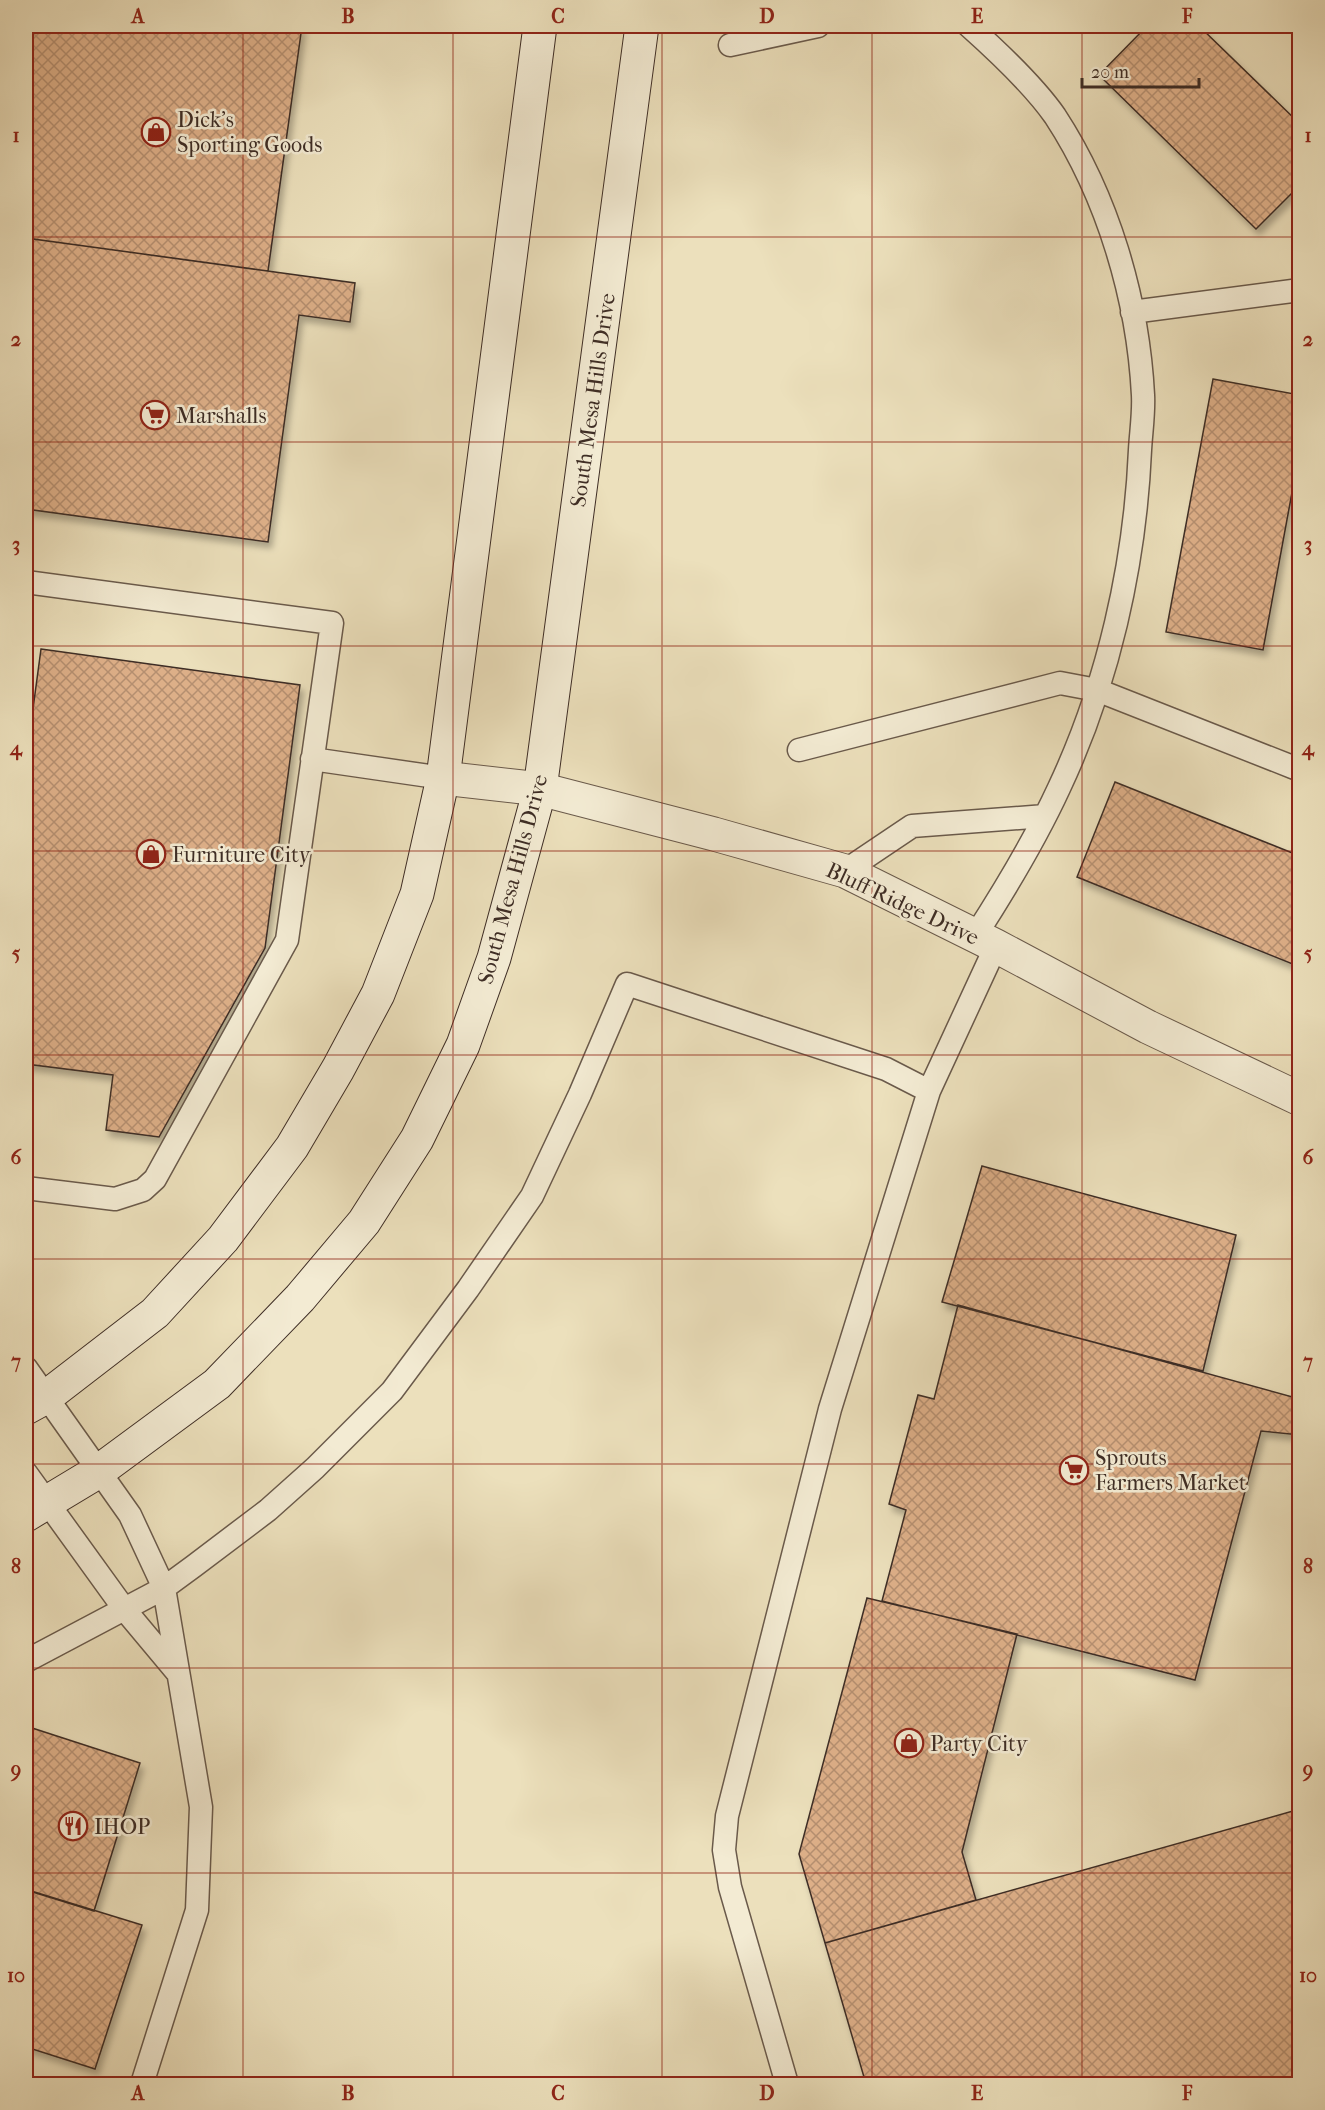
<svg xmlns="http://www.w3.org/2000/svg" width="1325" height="2110" viewBox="0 0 1325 2110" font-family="'IM FELL French Canon',serif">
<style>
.building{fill:url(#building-cross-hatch);stroke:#3e2d25;stroke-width:1.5;filter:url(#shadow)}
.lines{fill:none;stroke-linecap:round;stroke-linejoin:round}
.lane-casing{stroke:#6a5a4b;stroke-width:25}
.street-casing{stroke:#6a5a4b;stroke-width:35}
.secondary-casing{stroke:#3e2d25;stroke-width:35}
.lane{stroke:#f3ebd3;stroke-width:22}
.street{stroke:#f3ebd3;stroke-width:33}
.secondary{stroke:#f3ebd3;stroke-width:33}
.grid{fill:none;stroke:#8f2418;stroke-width:1.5;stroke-opacity:0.55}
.labels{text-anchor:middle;stroke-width:5;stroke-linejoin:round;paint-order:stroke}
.poi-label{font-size:22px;fill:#3e2d25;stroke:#f3ebd3;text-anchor:start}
.street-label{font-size:22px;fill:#3e2d25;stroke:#f3ebd3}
.neatline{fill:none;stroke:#8f2418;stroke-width:2}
.grid-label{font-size:20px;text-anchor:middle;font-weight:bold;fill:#8f2418}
</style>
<defs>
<pattern id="building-cross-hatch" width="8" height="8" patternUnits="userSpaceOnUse" patternTransform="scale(1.5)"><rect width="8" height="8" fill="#ddaf88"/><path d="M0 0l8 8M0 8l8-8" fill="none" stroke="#b58f6f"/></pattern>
<filter id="shadow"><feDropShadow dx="3.5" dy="6" stdDeviation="3" flood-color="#0004"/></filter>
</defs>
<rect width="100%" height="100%" fill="#ece0bc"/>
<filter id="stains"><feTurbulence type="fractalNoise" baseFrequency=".00333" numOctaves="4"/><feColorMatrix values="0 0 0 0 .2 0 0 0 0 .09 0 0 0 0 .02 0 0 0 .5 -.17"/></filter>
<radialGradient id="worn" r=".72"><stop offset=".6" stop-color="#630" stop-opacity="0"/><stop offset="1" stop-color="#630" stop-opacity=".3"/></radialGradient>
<path class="building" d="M26 26H302L268 271 26 238Z
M1147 26H1199L1300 124V185L1256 229 1099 75Z
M26 238 355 283 350 322 299 315 268 542 26 509Z
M1213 379 1300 395V449L1263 650 1166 632Z
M41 649 300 685 265 948 159 1137 106 1130 113 1075 26 1064V761Z
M1115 782 1300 856V967L1077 877Z
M982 1166 1236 1235 1203 1371 942 1302Z
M958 1305 1300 1399V1435L1261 1431 1195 1680 882 1601 906 1510 889 1504 918 1395 934 1399Z
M867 1598 1017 1634 962 1852 976 1900 825 1943 799 1854Z
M26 1726 140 1763 94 1911 26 1890Z
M1300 1809V2084H866L825 1943Z
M28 1890 142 1925 95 2069 26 2047Z"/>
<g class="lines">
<g class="lane-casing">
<path id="lane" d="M969 26C997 51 1034 86 1055 116 1108 197 1138 299 1143 395 1144 413 1141 432 1140 450 1135 565 1108 684 1059 788 1035 840 1006 888 975 936
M730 45 818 26
M1132 312 1300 290
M26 582 332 623 287 940 155 1179 143 1190 115 1199 26 1188
M799 750 1060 683 1097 690 1300 770
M312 759 443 778
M845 871 912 826 1045 816
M26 1368 130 1515 164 1588 201 1807 197 1910 142 2084
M26 1473 125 1610 176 1671
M26 1661 164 1588 194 1566 268 1510 315 1468 392 1391 468 1289 532 1196 580 1094 627 984 886 1069 929 1091
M787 2084 730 1887 724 1850 727 1816 830 1409 929 1091 996 946"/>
</g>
<g class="street-casing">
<path id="street" d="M443 778 540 789 714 834 845 871 996 946 1148 1027 1300 1099"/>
</g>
<g class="secondary-casing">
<path id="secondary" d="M26 1408 46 1397 155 1313 223 1239 292 1147 338 1069 378 994 417 894 443 778 540 26
M26 1515 99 1471 217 1384 300 1298 364 1222 417 1139 463 1045 494 958 540 789 642 26"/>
</g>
<use href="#lane" class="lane"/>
<use href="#street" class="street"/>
<use href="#secondary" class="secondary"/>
</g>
<path class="grid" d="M243 26V2084M453 26V2084M662 26V2084M872 26V2084M1082 26V2084M26 237H1300M26 442H1300M26 646H1300M26 851H1300M26 1055H1300M26 1259H1300M26 1464H1300M26 1668H1300M26 1873H1300"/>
<defs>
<g id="shop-ring" transform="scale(1.5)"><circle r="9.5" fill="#f3ebd3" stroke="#8f2418" stroke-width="1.5"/><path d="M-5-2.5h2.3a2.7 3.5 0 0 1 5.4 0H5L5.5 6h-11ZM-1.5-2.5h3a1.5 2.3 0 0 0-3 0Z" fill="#8f2418"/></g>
<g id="supermarket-ring" transform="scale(1.5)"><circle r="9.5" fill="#f3ebd3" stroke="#8f2418" stroke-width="1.5"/><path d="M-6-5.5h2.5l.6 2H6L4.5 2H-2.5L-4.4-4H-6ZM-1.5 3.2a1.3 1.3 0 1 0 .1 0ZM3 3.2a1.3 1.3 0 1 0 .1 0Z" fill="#8f2418"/></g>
<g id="restaurant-ring" transform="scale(1.5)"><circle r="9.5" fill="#f3ebd3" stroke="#8f2418" stroke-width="1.5"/><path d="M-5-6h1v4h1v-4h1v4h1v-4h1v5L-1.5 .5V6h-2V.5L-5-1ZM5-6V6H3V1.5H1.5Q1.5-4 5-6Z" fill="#8f2418"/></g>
</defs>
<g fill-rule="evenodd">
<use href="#shop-ring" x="156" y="132"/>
<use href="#supermarket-ring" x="155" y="415"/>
<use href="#shop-ring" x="151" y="854"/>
<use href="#supermarket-ring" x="1074" y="1470"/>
<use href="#shop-ring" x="909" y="1743"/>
<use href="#restaurant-ring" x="73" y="1826"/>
</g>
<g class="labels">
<g class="poi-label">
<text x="177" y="127">Dick's<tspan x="177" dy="25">Sporting Goods</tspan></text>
<text x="176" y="423">Marshalls</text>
<text x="172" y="862">Furniture City</text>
<text x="1095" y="1465">Sprouts<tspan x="1095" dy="25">Farmers Market</tspan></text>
<text x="930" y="1751">Party City</text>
<text x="94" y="1834">IHOP</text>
</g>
<g class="street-label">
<text transform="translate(592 400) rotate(-82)" y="8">South Mesa Hills Drive</text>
<text transform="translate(512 879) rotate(-75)" y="8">South Mesa Hills Drive</text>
<text transform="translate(903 903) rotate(25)" y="8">Bluff Ridge Drive</text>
</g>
</g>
<rect width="1325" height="2110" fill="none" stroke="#ece0bc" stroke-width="66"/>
<path d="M1082 78v9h117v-9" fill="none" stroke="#3e2d25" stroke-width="3"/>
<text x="1091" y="78" font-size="18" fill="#3e2d25" stroke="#f3ebd3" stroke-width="4.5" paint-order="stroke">20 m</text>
<rect x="33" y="33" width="1259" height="2044" class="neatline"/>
<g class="grid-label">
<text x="138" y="23">A</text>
<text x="348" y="23">B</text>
<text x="558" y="23">C</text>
<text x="767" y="23">D</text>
<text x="977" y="23">E</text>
<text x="1187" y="23">F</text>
<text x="16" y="142">1</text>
<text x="1308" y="142">1</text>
<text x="16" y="346">2</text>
<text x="1308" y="346">2</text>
<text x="16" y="551">3</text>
<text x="1308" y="551">3</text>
<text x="16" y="755">4</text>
<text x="1308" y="755">4</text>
<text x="16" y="960">5</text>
<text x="1308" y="960">5</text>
<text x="16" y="1164">6</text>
<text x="1308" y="1164">6</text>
<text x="16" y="1368">7</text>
<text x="1308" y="1368">7</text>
<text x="16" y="1573">8</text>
<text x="1308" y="1573">8</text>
<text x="16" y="1777">9</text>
<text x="1308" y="1777">9</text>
<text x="16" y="1982">10</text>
<text x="1308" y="1982">10</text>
<text x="138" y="2100">A</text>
<text x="348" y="2100">B</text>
<text x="558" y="2100">C</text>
<text x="767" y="2100">D</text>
<text x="977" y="2100">E</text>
<text x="1187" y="2100">F</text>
</g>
<rect width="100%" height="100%" filter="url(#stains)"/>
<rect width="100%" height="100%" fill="url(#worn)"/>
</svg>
